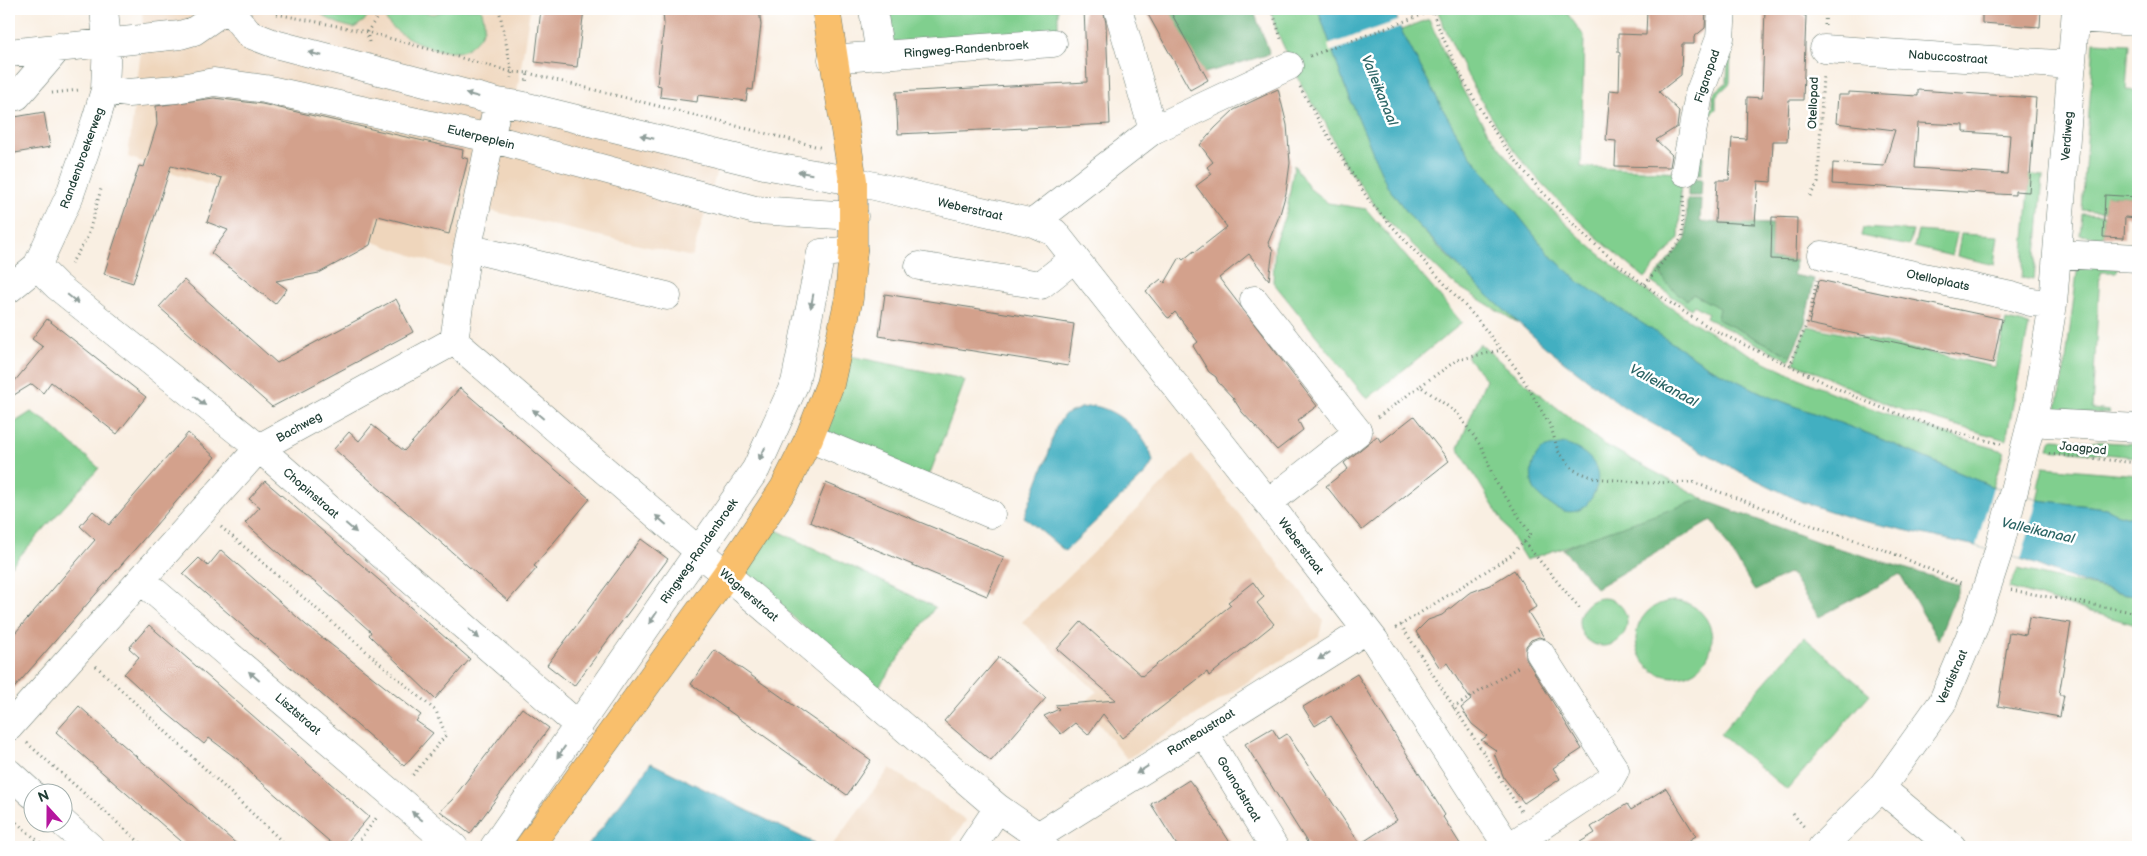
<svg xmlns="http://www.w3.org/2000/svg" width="2147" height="856" viewBox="0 0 2147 856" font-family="'Balsamiq Sans',sans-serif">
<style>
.built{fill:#efd6bc}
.green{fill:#80cf8e;stroke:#508661}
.forest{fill:#68b279;stroke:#447856}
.water{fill:#43afc1;stroke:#31767a}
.pier{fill:#f9efe2}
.building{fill:#d3a18c;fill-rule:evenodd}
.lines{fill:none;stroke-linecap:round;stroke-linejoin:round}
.minor-casing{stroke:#6b7b71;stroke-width:29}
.major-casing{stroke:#6b7b71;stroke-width:29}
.path{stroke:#6b7b71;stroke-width:3;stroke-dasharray:1 4;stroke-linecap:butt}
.minor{stroke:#fff;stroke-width:28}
.major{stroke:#f9bf6c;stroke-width:28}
.oneway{fill:#8f9e9a}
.labels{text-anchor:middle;stroke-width:5;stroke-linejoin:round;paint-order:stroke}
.street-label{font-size:12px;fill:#1f3d34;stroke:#fff}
.water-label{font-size:14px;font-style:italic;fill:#2c6565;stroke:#fff}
</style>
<rect width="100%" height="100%" fill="#fff"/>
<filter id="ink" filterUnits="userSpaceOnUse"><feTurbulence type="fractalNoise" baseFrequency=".02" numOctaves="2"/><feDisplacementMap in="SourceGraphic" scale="10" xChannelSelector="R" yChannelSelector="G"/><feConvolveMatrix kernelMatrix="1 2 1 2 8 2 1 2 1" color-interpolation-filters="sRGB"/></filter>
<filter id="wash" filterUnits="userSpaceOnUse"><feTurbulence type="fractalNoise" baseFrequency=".0096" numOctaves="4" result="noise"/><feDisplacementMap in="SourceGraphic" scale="20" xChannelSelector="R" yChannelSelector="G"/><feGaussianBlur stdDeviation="1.12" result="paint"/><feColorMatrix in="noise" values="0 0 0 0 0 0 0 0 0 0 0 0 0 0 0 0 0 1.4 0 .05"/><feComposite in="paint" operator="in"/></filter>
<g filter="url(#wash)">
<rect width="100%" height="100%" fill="#f9efe2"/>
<path class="built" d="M142 9H530L514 112 719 164 692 257 465 205 452 269 128 157 143 34Z
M1192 455 1323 620 1319 636 1127 759 1083 704 1097 692 1022 622Z
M890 768 966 820 948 847H831Z"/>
<path class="green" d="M316 9H372L364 21 354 28C340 25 326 20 316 9Z
M392 9H406L434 14 448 9H480L482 11C483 16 485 22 484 27 482 37 468 52 456 52 437 53 396 36 386 20L388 13Z
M889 9H1058V33L893 51Z
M1270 9H1318L1344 84 1387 186 1414 221 1446 255 1518 323 1451 282 1381 214 1343 161 1325 122 1304 90 1277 32Z
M1442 9H1564L1584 36 1581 167 1681 172 1679 238 1645 278C1596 238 1548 196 1510 145 1481 104 1457 58 1438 12Z
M1429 19C1447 62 1469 106 1497 144 1617 310 1812 398 2004 451L1993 487 1869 434 1768 396 1709 367 1578 282 1549 254 1467 151 1441 106 1401 30Z
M2094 42 2129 44 2126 90 2138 91V197L2106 195 2104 212 2082 210Z
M1728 50H1731L1730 83 1716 96V109L1704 119 1701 118 1713 107V94L1727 82Z
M1294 165 1309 188 1328 203 1366 209 1462 323 1367 399 1273 282 1275 242 1287 210Z
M2030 175 2043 176 2034 280 2022 278Z
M2082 214 2104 215 2103 237 2080 235Z
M1863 228 1913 231 1909 246 1861 236Z
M1918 231 1957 234 1952 256 1914 247Z
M1961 234 1998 236 1994 265 1957 256Z
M2078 265 2119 269 2116 272H2100L2092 409 2109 411 2110 413H2056L2066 360Z
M1660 270 1661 277 1687 300 1693 294 1720 308 1717 319 1791 356 1789 360 1706 318 1708 313 1694 305 1691 309 1651 282Z
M2006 320 2029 325 2006 440 1893 407 1794 362 1808 326 1995 367Z
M1480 344 1518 377 1602 443 1704 499 1526 560 1458 448 1486 379 1466 356Z
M845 355 959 378 965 381 926 484 816 436Z
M31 412 46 421 99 468 9 568V426Z
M2054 439 2138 444V457L2048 449 2050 441Z
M2043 467 2138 475V519L2114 513 2106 508 2038 500 2041 488 2038 487Z
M766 525 935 607 875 692 738 567Z
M2018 569 2126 594 2138 595V632L2136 625 2009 588Z
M1579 622a24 24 0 1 1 48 0a24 24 0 1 1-48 0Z
M1636 639a38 38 0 1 1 76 0a38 38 0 1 1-76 0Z
M1804 637 1870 694 1787 790 1720 734Z"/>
<path class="forest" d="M1163 9H1253L1270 54 1198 75Z
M1704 137 1702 174H1695V178L1702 179 1701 196H1688V169Z
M1687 199H1701L1700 222 1772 224 1771 259 1796 260 1793 275 1814 279 1805 323 1791 356 1717 319 1719 308 1693 294 1686 300C1676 291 1663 284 1660 270L1686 239Z
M1701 499 1821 543 1960 585 1938 640 1900 574 1819 617 1790 573 1755 591 1712 520 1596 588 1563 549 1588 538Z"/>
<path class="water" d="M1318 9H1394L1401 30 1441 106 1467 151 1549 254 1579 282 1709 367 1768 396 1869 434 1993 487 2038 500 2106 508 2115 513 2138 519V595L2126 594 2084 583 2021 559 1976 546 1854 519 1802 502 1738 471 1624 408 1544 346 1481 289 1414 221 1387 186 1344 84Z
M1094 406C1119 410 1149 437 1153 462L1146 473 1065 551 1024 517 1049 452 1056 427 1064 415 1081 408Z
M1564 444C1591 452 1607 470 1592 497 1579 521 1556 512 1541 497 1539 495 1535 492 1534 489 1529 476 1531 458 1542 450 1548 446 1558 446 1564 444Z
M651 763 814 843 810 847H587Z"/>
<path class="pier" d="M1400 20 1402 27 1330 52 1328 45Z
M1993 487 2038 500 2021 559 1976 546Z"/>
<g id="blocks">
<path class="building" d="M541 9H584L577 67 535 62Z
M667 9H759L761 25 753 90 748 89 746 101 698 95 697 102 660 97 661 86 657 85 664 24 663 12 667 11Z
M1084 9H1103L1106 23 1110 124 898 134 896 92 1087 82Z
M1145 9H1169L1208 80 1190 90Z
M1647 9H1706L1705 28 1694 37V44H1682L1681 75 1659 92 1679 111 1677 127 1656 140 1672 155 1670 167 1615 166 1616 141 1606 140 1610 90 1619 91 1620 53 1618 52V34L1646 35Z
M1765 9H1803V15L1806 16 1803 100H1789L1787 141H1773L1771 182 1758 181 1755 224 1715 222 1717 180H1729L1732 138 1746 139 1747 97 1762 98Z
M1982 9H2041L2040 27 1982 23Z
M1278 89 1287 125 1290 163 1286 193 1280 214 1268 243 1273 250 1269 280 1249 254 1219 278 1317 406 1298 420 1303 430 1277 450 1242 412 1233 398 1218 382 1216 377 1209 372 1193 346 1198 342 1175 312 1169 318 1167 317 1146 291 1161 279 1165 283 1180 257 1183 260 1194 251 1195 252 1227 227 1196 186 1212 174 1207 167 1213 162 1200 145 1215 128 1234 110Z
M1918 90 2036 98 2029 192 2015 191V195L1832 184 1833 163 1884 166 1895 130 1836 123 1838 95H1849V92L1918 96ZM1918 123 1964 125V132L2010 135 2007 174 1915 168Z
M214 98 262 104 463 150 462 157 468 159 449 234 378 216 370 245 319 273 276 281 287 289 275 304 211 253 228 230 207 222 222 178 171 166 133 283 104 274 139 166 144 167 157 125 156 106Z
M44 112 50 147 9 154V118Z
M2105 195 2138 197V218L2125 217 2124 238 2103 237Z
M1772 217 1797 218 1796 260 1771 259Z
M184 280 277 363 396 299 413 332 272 407 159 307Z
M1819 280 2002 319 1993 363 1809 324Z
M885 294 1074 324 1068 366 879 336Z
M47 319 146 397 117 434 51 382 43 393 32 384 9 398V388L43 347 32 339Z
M460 388 590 499 534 566 537 568 508 601 334 449 349 432 359 441 372 425 404 451Z
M1414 416 1449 461 1362 530 1326 486 1348 469 1344 463 1377 436 1381 442Z
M188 433 215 457 9 694V640L95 540 80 526 93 511 109 525Z
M265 481 470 659 435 699 369 635 371 632 316 583 298 570 245 523 260 507 249 499Z
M826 483 1004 557 987 596 810 522Z
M641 539 668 559 574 686 547 665Z
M221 550 306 625 421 715 416 721 433 733 404 766 183 574 199 558 208 566Z
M1514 570 1532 599 1536 607 1528 612 1545 639 1539 637 1531 640 1526 646V659L1582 749 1553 768 1560 779 1524 803 1504 778 1494 753 1497 751 1481 740 1487 736 1472 724 1461 708 1471 700 1447 663 1440 668 1416 632 1428 620 1442 615 1469 593 1490 585Z
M1253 582 1264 597 1257 603 1274 624 1209 676 1207 672 1122 738 1103 714 1088 735 1075 723 1061 734 1044 716 1059 709 1055 705 1116 700 1057 649 1081 622 1142 676 1231 605 1228 602Z
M2029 617 2071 623 2059 695H2064L2060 717 1998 706 2009 632 2026 635Z
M149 625 369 817 343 847H336L329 841 255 777 240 761 209 738 204 744 163 710 124 674 139 657 129 648Z
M715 650 871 760 847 795 691 684Z
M999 657 1046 698 991 761 944 721Z
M1357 674 1445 815 1443 817 1462 847H1310L1245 744 1272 728 1279 739 1287 734 1360 844 1397 820 1331 716 1315 726 1303 707Z
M79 706 113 736 240 847H188L174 835 56 732Z
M522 708 549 728 470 834 440 811 452 800Z
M1189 780 1195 788 1233 847H1178L1151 804Z
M1666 788 1696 836 1678 847H1572L1595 833 1591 827 1627 804 1631 810Z"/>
</g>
</g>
<g filter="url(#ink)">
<use href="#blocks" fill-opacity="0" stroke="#6b7b71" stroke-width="1"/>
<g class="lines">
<g class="minor-casing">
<path id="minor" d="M229 9 249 34 275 44 498 102 520 105 764 165 853 181 1033 223 1054 232 1268 503 1375 641 1508 847
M1118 9 1153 130
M2076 18 2138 22
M1824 49 2072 65
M9 53 180 35 194 31 226 9
M880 55 1053 43
M832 59 880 55 873 9
M105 90 128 93 176 89 214 82 265 89 490 138 755 210 854 216
M9 97 17 96 59 47
M1685 172 1699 94 1720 38 1722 9
M1033 223 1153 130 1289 66
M468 248 667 296
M2057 254 2138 258
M1822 255 2011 296 2031 302 2053 304
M37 266 57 286 259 448 579 726
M919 266 1041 285 1075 258
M9 289 37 266 69 197 95 123 105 90 107 41 104 9
M1254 300 1358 432 1268 503
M454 341 998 808 1038 836 1045 847
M2033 420 2045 423 2138 428
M809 438 991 514
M142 581 454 847
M9 727 259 448 454 341 466 256 498 102
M1203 731 1274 847
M9 773 32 794
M1881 788 1952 847
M62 822 90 847
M1038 836 1366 630
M494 847 756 469 795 383 821 253 853 250
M972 847 998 808
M1509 847 1609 781 1615 770 1540 653
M1822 847 1881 788 1942 703 1974 627 1998 553 2038 396 2053 304 2076 9"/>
</g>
<g class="major-casing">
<path id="major" d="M529 847 726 575 784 488 809 438 830 384 849 298 853 250V181L826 9"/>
</g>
<path class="path" d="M499 9 512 72 511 78
M1272 9 1282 42
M1431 9C1450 56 1473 103 1504 145 1558 219 1638 288 1718 332 1744 345 1771 357 1797 369 1833 387 1869 404 1907 417 1938 428 1970 436 2001 444
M277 14 367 32 512 72 528 73 526 82
M1825 25 1826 9
M369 42 367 32 383 9
M1310 56 1427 13 1431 9
M528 73 823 148
M1300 87 1320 123 1370 202 1477 319 1519 372 1551 427 1558 451 1574 470 1594 478 1646 483 1692 482 1822 529 1885 550 1963 584
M52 93 79 90
M1810 196 1818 183 1823 74
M71 264 88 236 101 189
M1645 284 1682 238 1684 196
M1790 366 1809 318 1817 280
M1378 417 1420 386
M2049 454 2138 463
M221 527 436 711 446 735 411 777
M1524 542 1581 610
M2011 590 2138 613
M1401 625 1521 811
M1396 628 1510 556 1531 535 1494 479 1483 449 1457 413 1420 386 1457 360 1501 350
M96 666 288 847
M1453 708 1520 666
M27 743 145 847
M1793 814 1806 829
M9 816 45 847
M354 847 378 816"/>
<use href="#minor" class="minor"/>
<use href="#major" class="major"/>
</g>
<defs><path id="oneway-solid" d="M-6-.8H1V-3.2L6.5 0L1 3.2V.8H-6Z" transform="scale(1.25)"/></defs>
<g class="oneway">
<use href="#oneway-solid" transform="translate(315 54) rotate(-166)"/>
<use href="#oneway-solid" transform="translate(472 95) rotate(-165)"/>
<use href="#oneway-solid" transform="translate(647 137) rotate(-166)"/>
<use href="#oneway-solid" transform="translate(805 173) rotate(-170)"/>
<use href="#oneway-solid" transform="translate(73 299) rotate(39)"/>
<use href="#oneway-solid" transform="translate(812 301) rotate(101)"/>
<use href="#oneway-solid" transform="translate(200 401) rotate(39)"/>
<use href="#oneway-solid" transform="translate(538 414) rotate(-139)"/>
<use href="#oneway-solid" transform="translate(762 454) rotate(115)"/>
<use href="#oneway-solid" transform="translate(661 520) rotate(-139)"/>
<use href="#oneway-solid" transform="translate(351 528) rotate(41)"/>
<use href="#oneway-solid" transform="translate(653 618) rotate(124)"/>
<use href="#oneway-solid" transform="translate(474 634) rotate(41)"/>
<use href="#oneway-solid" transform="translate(1324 656) rotate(148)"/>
<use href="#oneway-solid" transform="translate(254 676) rotate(-139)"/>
<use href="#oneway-solid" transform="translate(561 752) rotate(125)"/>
<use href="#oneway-solid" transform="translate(1142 770) rotate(147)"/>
<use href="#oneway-solid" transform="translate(417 816) rotate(-140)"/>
</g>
</g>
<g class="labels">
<g class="street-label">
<text transform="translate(966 49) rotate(-4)" y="4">Ringweg-Randenbroek</text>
<text transform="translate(1948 57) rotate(4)" y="4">Nabuccostraat</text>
<text transform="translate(1707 76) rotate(-71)" y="4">Figaropad</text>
<text transform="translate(1813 103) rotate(-88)" y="4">Otellopad</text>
<text transform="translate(2067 136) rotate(-86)" y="4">Verdiweg</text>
<text transform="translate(481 137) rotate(14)" y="4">Euterpeplein</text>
<text transform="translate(82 158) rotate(-70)" y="4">Randenbroekerweg</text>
<text transform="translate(970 209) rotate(13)" y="4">Weberstraat</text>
<text transform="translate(1938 280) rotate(12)" y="4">Otelloplaats</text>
<text transform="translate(299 427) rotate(-29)" y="4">Bachweg</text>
<text transform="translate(2083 448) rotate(6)" y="4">Jaagpad</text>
<text transform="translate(311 493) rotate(41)" y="4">Chopinstraat</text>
<text transform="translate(1301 546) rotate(53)" y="4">Weberstraat</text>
<text transform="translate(699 551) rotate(-55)" y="4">Ringweg-Randenbroek</text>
<text transform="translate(749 595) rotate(41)" y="4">Wagnerstraat</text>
<text transform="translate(1952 677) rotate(-66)" y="4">Verdistraat</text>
<text transform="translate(298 714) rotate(41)" y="4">Lisztstraat</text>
<text transform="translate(1201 732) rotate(-32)" y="4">Rameaustraat</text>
<text transform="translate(1239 789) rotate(59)" y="4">Gounodstraat</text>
</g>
<g class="water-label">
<text transform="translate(1380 90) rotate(68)" y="5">Valleikanaal</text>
<text transform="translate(1664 385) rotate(28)" y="5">Valleikanaal</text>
<text transform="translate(2038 530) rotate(13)" y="5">Valleikanaal</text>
</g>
</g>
<rect width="2147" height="856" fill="none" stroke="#fff" stroke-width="30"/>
<g transform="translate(48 808) rotate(339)"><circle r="24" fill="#ffffff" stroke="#a5b1ae"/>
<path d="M0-4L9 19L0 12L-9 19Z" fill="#b5179e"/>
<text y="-8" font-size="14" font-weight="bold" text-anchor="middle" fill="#1f3d34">N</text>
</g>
</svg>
